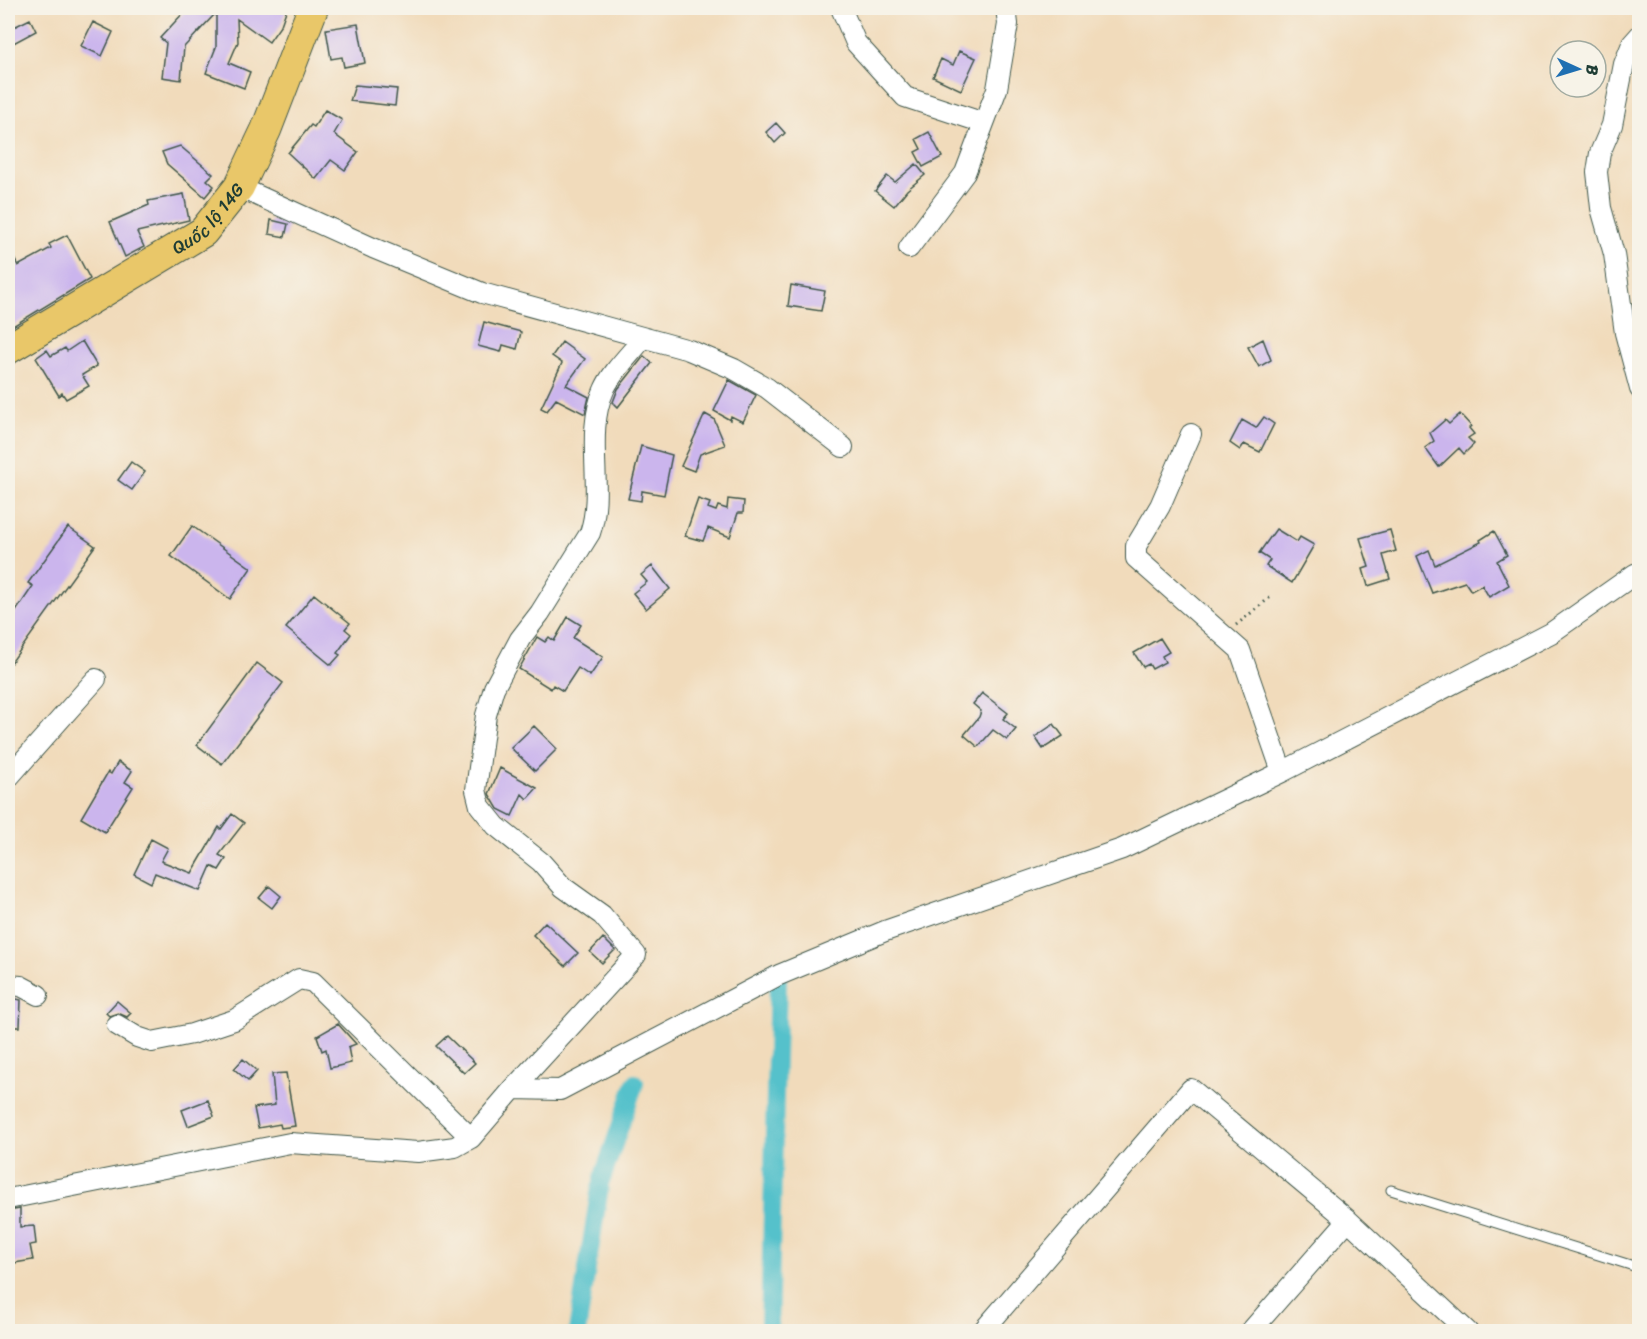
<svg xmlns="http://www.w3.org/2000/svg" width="1647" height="1339" viewBox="0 0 1647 1339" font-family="Sriracha,sans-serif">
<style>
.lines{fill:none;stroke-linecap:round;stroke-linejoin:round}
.canal{stroke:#54c1cb;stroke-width:18}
.building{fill:#cbb5ed}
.service-casing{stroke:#3e5548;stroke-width:11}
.minor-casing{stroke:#3e5548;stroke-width:22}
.primary-casing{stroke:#3e5548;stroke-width:32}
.path{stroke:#3e5548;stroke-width:3;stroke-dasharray:1.5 4.5;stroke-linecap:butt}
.service{stroke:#fff;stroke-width:9}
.minor{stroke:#fff;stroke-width:20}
.primary{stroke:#e9c769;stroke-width:30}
.labels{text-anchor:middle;stroke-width:6;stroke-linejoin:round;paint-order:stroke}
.street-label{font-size:18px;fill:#1f3d34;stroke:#f7f3e8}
</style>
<rect width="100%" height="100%" fill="#f7f3e8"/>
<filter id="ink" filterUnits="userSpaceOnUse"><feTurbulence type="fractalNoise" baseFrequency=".0167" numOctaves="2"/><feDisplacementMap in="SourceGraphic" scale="12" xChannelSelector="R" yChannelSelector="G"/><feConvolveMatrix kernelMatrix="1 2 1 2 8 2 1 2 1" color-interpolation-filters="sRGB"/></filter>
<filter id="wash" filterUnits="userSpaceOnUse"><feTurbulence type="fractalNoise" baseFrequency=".008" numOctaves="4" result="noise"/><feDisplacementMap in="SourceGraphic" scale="24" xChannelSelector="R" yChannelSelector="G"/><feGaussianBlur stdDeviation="1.35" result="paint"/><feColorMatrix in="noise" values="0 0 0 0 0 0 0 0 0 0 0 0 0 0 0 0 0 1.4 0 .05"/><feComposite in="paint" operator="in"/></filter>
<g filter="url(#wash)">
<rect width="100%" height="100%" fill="#f1dbbb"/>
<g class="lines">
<path class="canal" d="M602 1179 635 1083
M577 1332 600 1187
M769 1332 778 979"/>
</g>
<g id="blocks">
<path class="building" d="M197 8H287L281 25 269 42 237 19 238 42 229 63 250 72 244 88 206 73 216 47V13L184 47 181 80 162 77 166 43 160 38 186 10 190 14Z
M30 19 36 31 8 46V30Z
M93 22 113 32 102 56 81 46Z
M358 24 365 63 344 67 342 57 331 59 326 29Z
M959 51 976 58 961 90 933 77 941 59 953 65Z
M355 85 397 89 395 106 350 101Z
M325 110 342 120 334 134 358 152 345 170 331 160 316 179 288 153 311 125 314 127Z
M776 123 785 133 775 143 766 132Z
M929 132 942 157 923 167 915 152 921 149 916 139Z
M180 146 213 174 207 180 214 186 205 197 167 164 162 152Z
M916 164 925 175 907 190 894 206 875 191 887 176 895 182Z
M184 194 189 220 137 232 144 247 125 257 110 222 149 205 148 201Z
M271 220 288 224 285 237 269 234Z
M67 235 90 279 8 329V246L18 266 51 248 49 244Z
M791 285 825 291 821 311 788 306Z
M484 322 521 332 517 349 503 345 501 352 478 346Z
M1263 339 1271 360 1259 367 1248 347Z
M82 341 97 366 82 375 89 386 66 399 62 393 59 396 36 358 47 350 51 356 65 348 67 351Z
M562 342 585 359 566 385 589 397 585 414 556 399 547 411 541 408 562 363 552 356Z
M644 356 652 363 618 407 613 402 618 389Z
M729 380 756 395 743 422 731 416 730 420 714 411Z
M705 414 714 419 725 445 700 454 694 471 681 466Z
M1460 414 1471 426 1469 428 1474 434 1468 438 1474 444 1464 454 1459 448 1439 467 1425 448 1434 441 1430 433 1445 420 1449 424Z
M1264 417 1274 424 1260 452 1244 444 1240 450 1230 443 1242 420 1256 428Z
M641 446 672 455 664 495 642 491 641 501 628 499Z
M131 462 145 472 132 490 118 480Z
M698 499 710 503 708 508 716 511 718 506 727 509 728 499 744 501 743 513H738L730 537 708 528 703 541 685 536Z
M192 526 251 568 230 599 171 556Z
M68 527 95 546 8 667V623L33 586 28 583Z
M1276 529 1297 542 1300 537 1314 545 1292 583 1266 566 1270 560 1259 553Z
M1390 530 1396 551 1383 555 1390 579 1368 586 1363 569 1369 567 1360 538Z
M1494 531 1507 555 1497 561 1509 585 1489 597 1482 585 1471 591 1465 582 1432 593 1417 556 1429 550 1435 565 1481 542 1480 540Z
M652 566 670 589 646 609 633 593 647 582 641 575Z
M314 594 350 623 345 629 351 634 337 653 340 655 331 665 286 628Z
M568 617 581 625 573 638 603 657 590 676 578 668 563 691 553 685 551 689 519 669 537 637 545 642 549 637 554 641Z
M1160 638 1169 652 1162 656 1165 662 1152 669 1149 664 1143 667 1134 653Z
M257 663 283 683 222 764 197 745Z
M982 693 1008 713 1003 719 1016 729 1007 740 993 730 978 747 964 735 979 717 981 711 973 704Z
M1054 724 1063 736 1043 749 1035 737Z
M534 726 557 749 535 771 511 748Z
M118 762 132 771 125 782 133 787 105 832 81 818 108 772 111 774Z
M500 768 537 788 527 799 522 794 512 816 498 809 489 794Z
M232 814 244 823 219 855 226 859 219 870 211 866 200 891 155 873 151 883 134 874 151 839 168 848 161 861 192 873 219 827 221 829Z
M269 886 281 896 272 908 259 898Z
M545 922 578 953 565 966 533 935Z
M603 938 615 950 602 963 590 952Z
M8 997 21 1000 20 1027H8Z
M117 1001 131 1013 127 1017 118 1013 109 1016 106 1013Z
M338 1024 356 1044 348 1047 351 1063 330 1068 326 1049 322 1051 317 1036Z
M447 1036 475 1063 464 1073 436 1046Z
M243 1059 257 1071 248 1081 234 1069Z
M286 1073 295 1126 281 1128 280 1124 258 1128 254 1108 275 1105 272 1074Z
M208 1100 214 1116 188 1126 182 1110Z
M20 1209V1227L34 1226 36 1244 30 1245 33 1260 8 1264V1211Z"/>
</g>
</g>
<g filter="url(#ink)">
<use href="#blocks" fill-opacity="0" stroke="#3e5548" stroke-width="1.5"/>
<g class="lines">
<g class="service-casing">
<path id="service" d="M1391 1190 1640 1268"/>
</g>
<g class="minor-casing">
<path id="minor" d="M841 8 856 43 905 97 984 123
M1640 35 1632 44 1624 64 1612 125 1600 153 1597 172 1601 208 1614 254 1625 333 1640 389
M239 187 373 248 482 293 689 350 734 369 767 388 843 447
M909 248 965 173 997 89 1008 24 1006 8
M1191 434 1160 506 1136 546V558L1240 650 1282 772
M8 778 96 679
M8 985 21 986 38 995
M117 1025 137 1037 152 1042 192 1034 234 1020 299 979 313 982 471 1138
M513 1089 636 955 602 915 563 887 541 862 496 826 480 806 476 790 486 715 494 688 520 639 540 613 590 533C605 489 584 434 604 390 612 371 631 354 643 338
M8 1199 290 1143 418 1152 455 1147 471 1138 513 1089 560 1090 779 975 885 931 1122 849 1282 772 1551 633 1635 574 1640 577
M982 1332 1191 1089 1348 1220 1468 1332
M1250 1332 1348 1220"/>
</g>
<g class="primary-casing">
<g id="primary">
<path id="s1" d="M8 349 203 232 239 187 266 130 313 8"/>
</g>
</g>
<path class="path" d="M1236 625 1272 596"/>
<use href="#service" class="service"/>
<use href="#minor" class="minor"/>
<use href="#primary" class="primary"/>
</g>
</g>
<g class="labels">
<g class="street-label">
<text dy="6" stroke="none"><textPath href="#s1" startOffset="240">Quốc lộ 14G</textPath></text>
</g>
</g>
<rect width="1647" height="1339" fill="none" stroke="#f7f3e8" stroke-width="30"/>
<g transform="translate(1578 69) rotate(94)"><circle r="28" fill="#f7f3e8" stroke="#a1aaa0" stroke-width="1.5"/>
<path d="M0-4.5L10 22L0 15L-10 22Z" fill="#1f6fb2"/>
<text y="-9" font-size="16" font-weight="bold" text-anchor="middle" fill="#1f3d34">B</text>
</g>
</svg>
